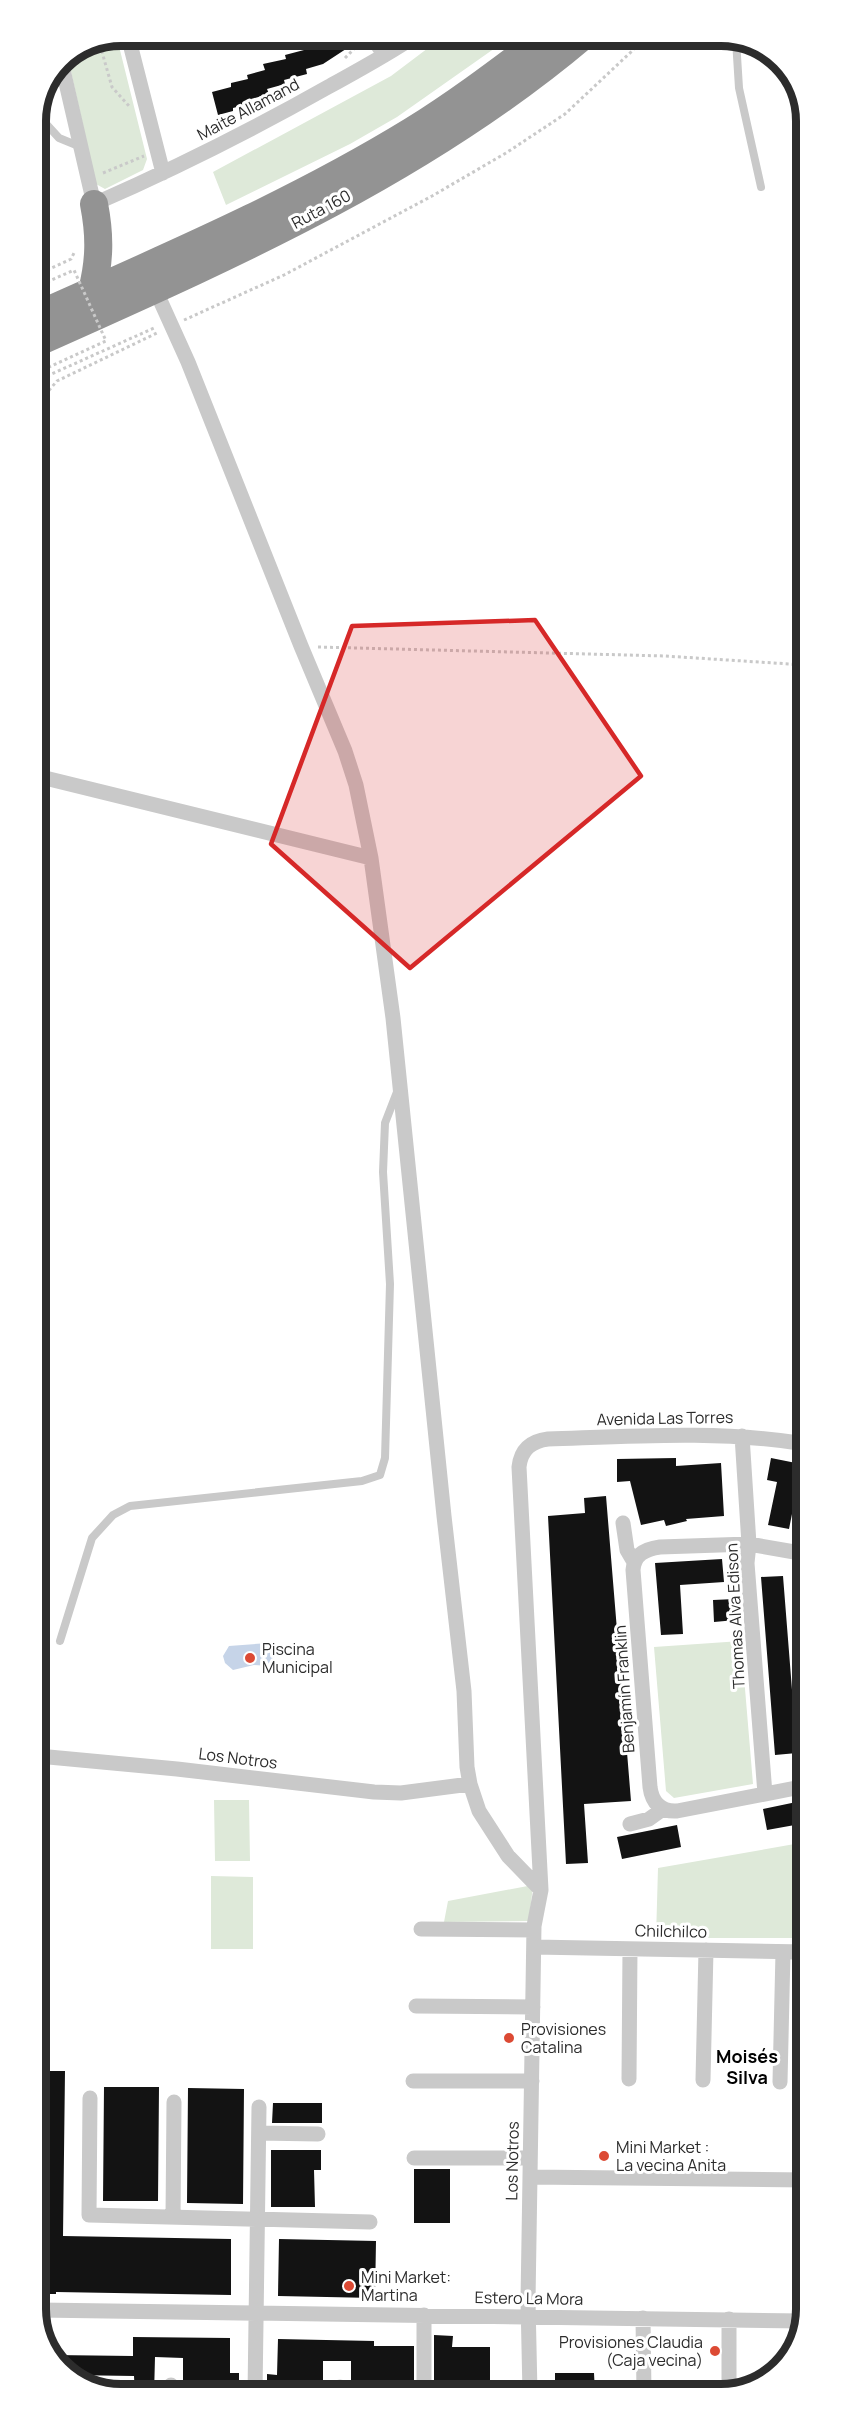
<svg xmlns="http://www.w3.org/2000/svg" width="843" height="2431" viewBox="0 0 843 2431" font-family="Manrope,sans-serif">
<style>
.green{fill:#dee9d9}
.water{fill:#c6d4e8}
.building{fill:#131313}
.lines{fill:none;stroke-linecap:round;stroke-linejoin:round}
.path{stroke:#c9c9c9;stroke-width:3;stroke-dasharray:3 3;stroke-linecap:butt}
.lane{stroke:#c9c9c9;stroke-width:8}
.street{stroke:#c9c9c9;stroke-width:15}
.highway{stroke:#939393;stroke-width:28}
.path-bridge{stroke:#c9c9c9;stroke-width:3;stroke-dasharray:3 3;stroke-linecap:butt}
.marked{fill:#d62828;fill-opacity:0.2;stroke:#d62828;stroke-width:4.5;stroke-linejoin:round}
.poi-dot{fill:#dc4a34;stroke:#fff;stroke-width:2}
.labels{text-anchor:middle;stroke-width:6;stroke-linejoin:round;paint-order:stroke}
.street-label{font-size:16px;fill:#2c2c2c;stroke:#fff}
.poi-label{font-size:16px;fill:#2c2c2c;stroke:#fff;text-anchor:start}
.neighbourhood-label{font-size:18px;font-weight:bold;fill:#000;stroke:#fff}
.rim{fill:none;stroke:#2c2c2c;stroke-width:8}
</style>
<rect width="100%" height="100%" fill="#fff"/>
<path class="green" d="M444 36H512L397 117 350 144 226 205 213 172 391 76Z
M117 38 147 159 143 170 105 189 96 184 68 58Z
M741 1641 753 1784 674 1798 666 1791 654 1647Z
M214 1800H249L250 1861H215Z
M806 1842 807 1938H656L658 1868Z
M211 1876 253 1877V1949H211Z
M533 1885 529 1921 444 1922 448 1901Z"/>
<path class="water" d="M268 1643 273 1645 276 1655 270 1666 254 1665 233 1670 225 1663 223 1656 229 1646Z"/>
<path class="building" d="M300 36H342L349 47 323 64 306 69 307 74 284 80 285 84 267 89 269 94 251 99 252 103 233 108V111L218 115 212 92 231 87V83L248 79 247 75 265 70 263 64 286 59 285 55 304 50Z
M676 1458V1466L721 1463 724 1516 686 1519 687 1521 666 1526 664 1520 641 1525 630 1481 617 1482V1459Z
M771 1458 806 1465V1486L798 1484 789 1529 768 1525 777 1482 767 1480Z
M606 1496 631 1801 584 1804 588 1863 566 1864 548 1516 585 1513 584 1498Z
M722 1559 724 1582 680 1585 683 1634 661 1635 655 1563Z
M783 1576 797 1753 775 1755 761 1577Z
M735 1599 736 1620 714 1622 713 1600Z
M806 1800V1823L767 1830 763 1809Z
M677 1825 681 1847 622 1859 617 1837Z
M45 2071H65L63 2236 231 2239V2295L56 2292V2294H39V2265H43Z
M104 2087H159L158 2201H103Z
M188 2088 244 2089 243 2204 187 2203Z
M273 2103H322V2123H272Z
M271 2150H321V2170H314L315 2207H271Z
M414 2169H450V2223H414Z
M279 2239 376 2241 375 2298 278 2296Z
M434 2335 453 2336 452 2347H490V2393H434Z
M133 2337 230 2338V2373H239V2394L183 2395V2358L155 2357 154 2395H135L134 2376 69 2375 65 2374 54 2355 133 2356Z
M278 2339 374 2341V2346H414V2394H389V2382H351V2361H323V2394H267V2374L277 2375Z
M555 2373H594L595 2393H555Z"/>
<g class="lines">
<path class="path" d="M100 45 112 87 129 106
M345 58 359 44
M103 173 144 156
M36 275 71 259 75 251
M184 320 284 275 432 196 506 153 565 114 648 36
M36 381 154 328
M37 404 57 381 157 333
M318 647 665 656 805 665"/>
<path class="lane" d="M736 40 739 88 761 187
M37 114 59 138 81 147
M60 1641 92 1538 113 1515 130 1506 362 1481 380 1475 385 1458 390 1284 383 1172 385 1123 397 1092"/>
<path class="street" d="M128 36 163 173
M372 36 384 55
M61 61 94 204C174 169 252 130 328 87 357 71 387 55 415 36
M155 289 188 362 301 646 345 751 356 785 371 858 393 1018 444 1516 464 1691 467 1767 470 1784 479 1811 508 1856 541 1890
M37 776 371 858
M742 1436 749 1544 747 1563 765 1794
M623 1523 627 1550 634 1562
M806 1554 749 1544 660 1547C645 1549 634 1555 633 1570L650 1787C652 1803 661 1812 677 1811L806 1786
M38 1756 177 1769 374 1792 401 1793 470 1784
M630 1824 649 1819 663 1809
M421 1929 534 1930
M534 1947 807 1952
M416 2006 533 2007
M629 2079 630 1949
M703 2080 706 1950
M413 2081H532
M780 2082 783 1952
M90 2098 89 2215 370 2222
M259 2133 318 2134
M414 2158H530
M530 2177 807 2180
M173 2217 174 2102
M39 2310 803 2321
M643 2318 644 2393
M729 2319V2392
M530 2393 528 2301 534 1926 541 1890 519 1467C521 1449 532 1441 548 1439 635 1436 720 1430 806 1444
M255 2394 259 2107
M340 2394V2387
M424 2394V2315
M171 2395V2385"/>
<path class="highway" d="M92 291C100 260 100 235 94 204
M36 316C163 259 293 204 412 131 459 102 502 69 546 36
M36 343C228 257 421 173 583 36"/>
<path class="path-bridge" d="M36 287 74 270 106 341 36 373"/>
</g>
<path class="marked" d="M535 620 641 776 410 968 271 844 352 626Z"/>
<g class="poi-dot">
<circle cx="250" cy="1658" r="6"/>
<circle cx="509" cy="2038" r="6"/>
<circle cx="604" cy="2156" r="6"/>
<circle cx="349" cy="2286" r="6"/>
<circle cx="715" cy="2351" r="6"/>
</g>
<g class="labels">
<g class="street-label">
<text transform="translate(248 109) rotate(-28)" y="6">Maite Allamand</text>
<text transform="translate(321 209) rotate(-28)" y="6">Ruta 160</text>
<text transform="translate(665 1418) rotate(-1)" y="6">Avenida Las Torres</text>
<text transform="translate(735 1616) rotate(-93)" y="6">Thomas Alva Edison</text>
<text transform="translate(624 1689) rotate(-94)" y="6">Benjamín Franklin</text>
<text transform="translate(238 1758) rotate(7)" y="6">Los Notros</text>
<text transform="translate(671 1931) rotate(1)" y="6">Chilchilco</text>
<text transform="translate(512 2161) rotate(-89)" y="6">Los Notros</text>
<text transform="translate(529 2298) rotate(1)" y="6">Estero La Mora</text>
</g>
<g class="poi-label">
<text x="262" y="1655">Piscina<tspan x="262" dy="18">Municipal</tspan></text>
<text x="521" y="2035">Provisiones<tspan x="521" dy="18">Catalina</tspan></text>
<text x="616" y="2153">Mini Market :<tspan x="616" dy="18">La vecina Anita</tspan></text>
<text x="361" y="2283">Mini Market:<tspan x="361" dy="18">Martina</tspan></text>
<text x="703" y="2348" text-anchor="end">Provisiones Claudia<tspan x="703" dy="18">(Caja vecina)</tspan></text>
</g>
<g class="neighbourhood-label">
<text x="747" y="2063">Moisés<tspan x="747" dy="21">Silva</tspan></text>
</g>
</g>
<path d="M0 0H843V2431H0ZM121 46H721A75 75 0 0 1 796 121V2309A75 75 0 0 1 721 2384H121A75 75 0 0 1 46 2309V121A75 75 0 0 1 121 46Z" fill="#fff" fill-rule="evenodd"/>
<path class="rim" d="M121 46H721A75 75 0 0 1 796 121V2309A75 75 0 0 1 721 2384H121A75 75 0 0 1 46 2309V121A75 75 0 0 1 121 46Z"/>
</svg>
